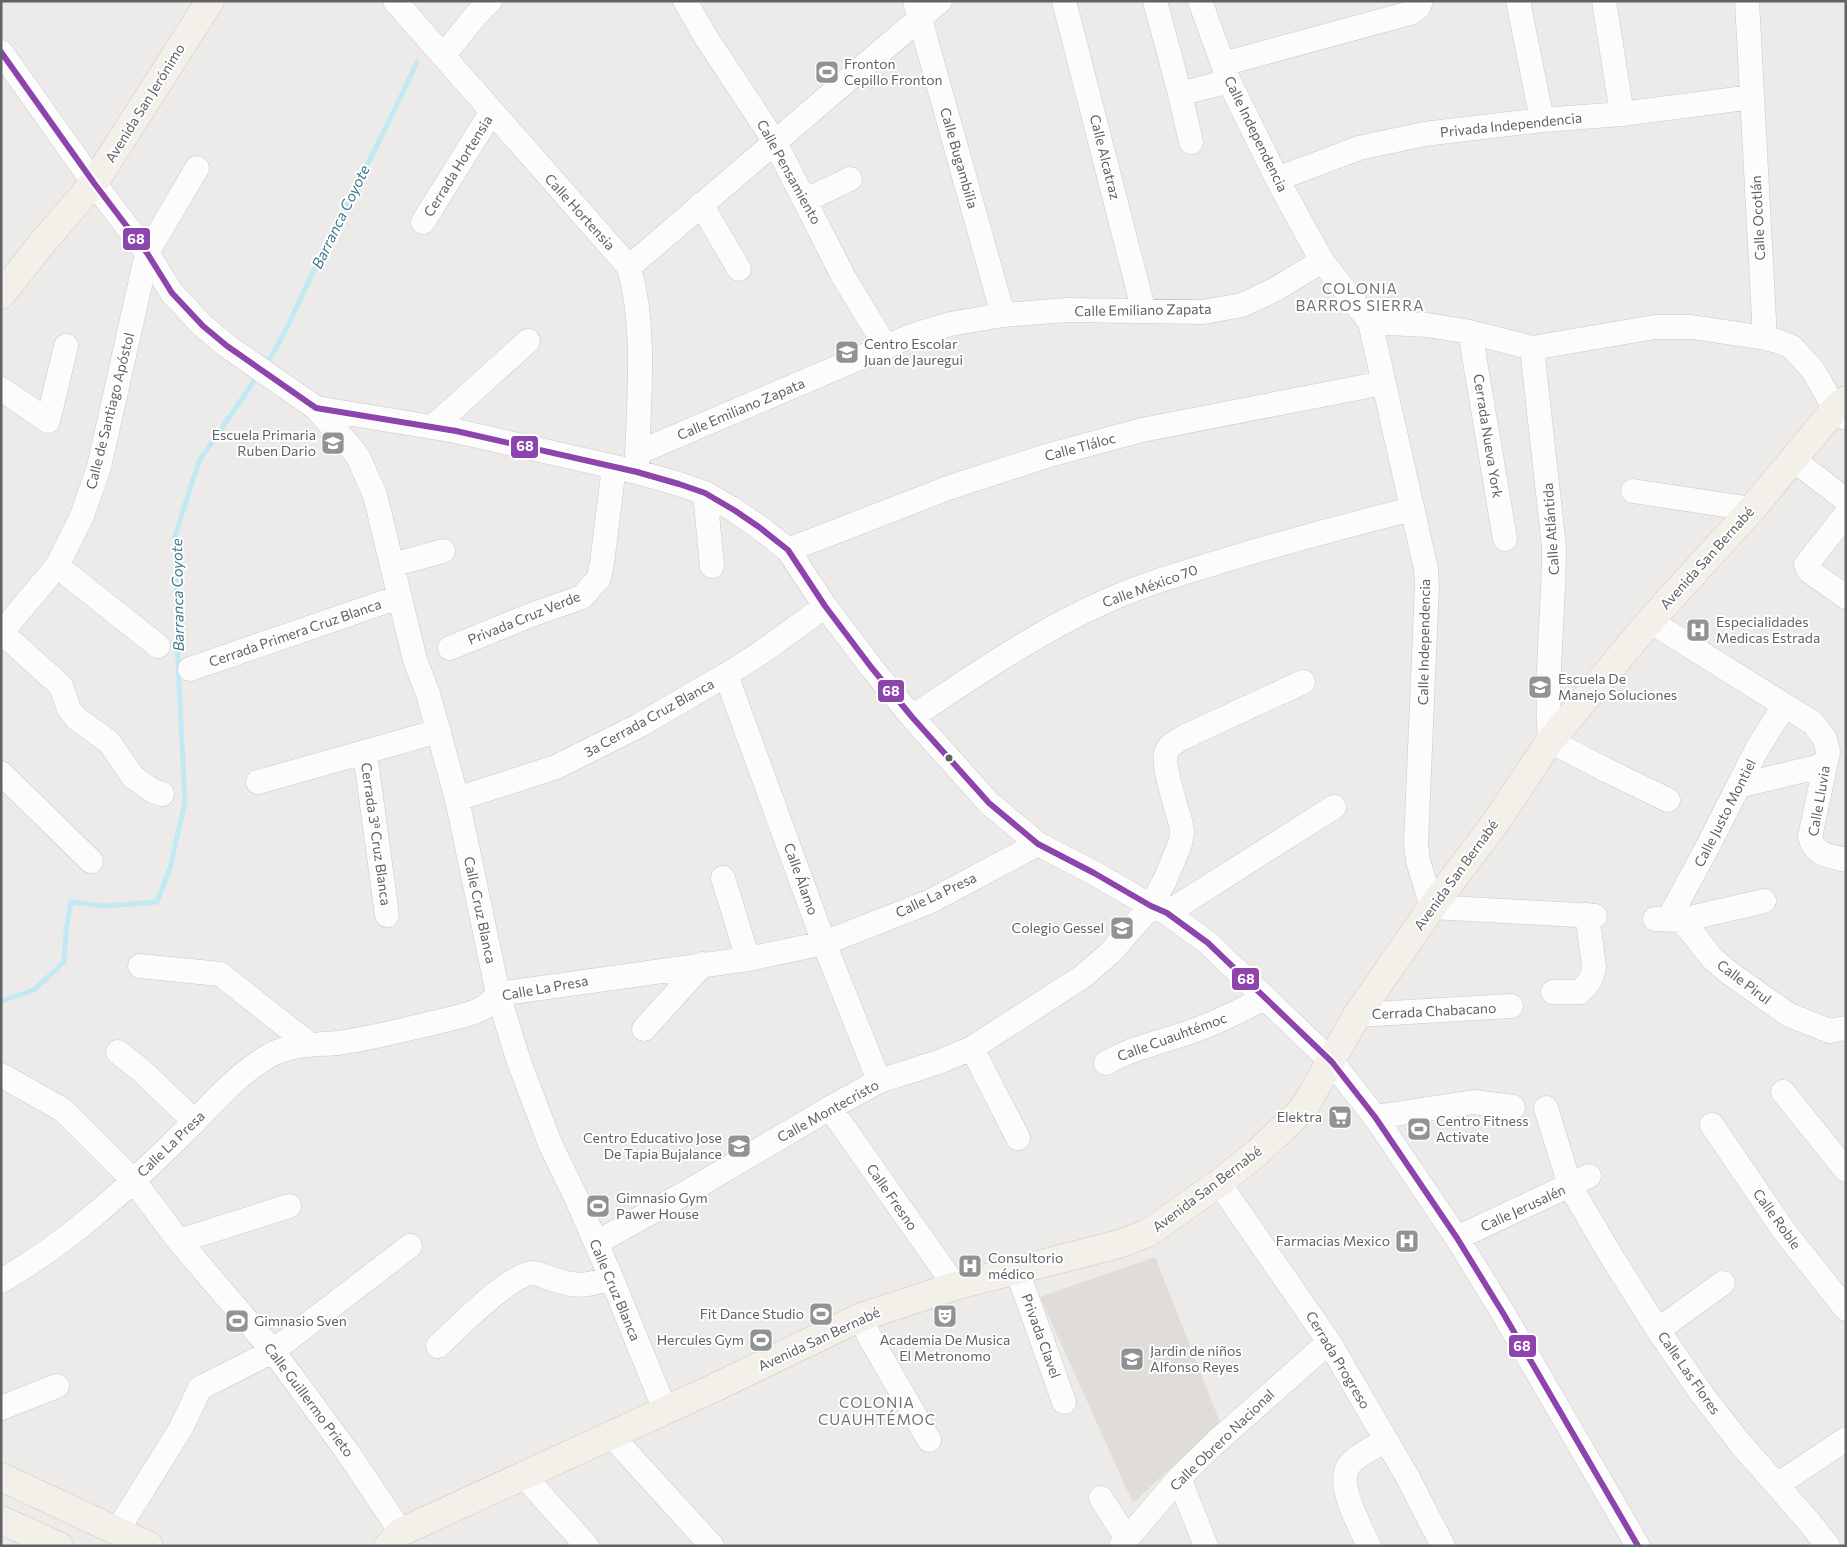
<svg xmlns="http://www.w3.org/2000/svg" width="1847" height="1547" viewBox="0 0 1847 1547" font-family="Commissioner,sans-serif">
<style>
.education{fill:#e0ddd9}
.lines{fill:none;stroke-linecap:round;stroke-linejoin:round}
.stream{stroke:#c0e9f4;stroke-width:5}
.minor-casing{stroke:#cac9c9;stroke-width:25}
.major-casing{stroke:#d3c6b9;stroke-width:29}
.minor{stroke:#fcfcfc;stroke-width:24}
.major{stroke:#f3efe9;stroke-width:28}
.bus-1-casing{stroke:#fff;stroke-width:10}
.bus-1{stroke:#8e44ad;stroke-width:6}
.bus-dot{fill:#5e6366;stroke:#fff;stroke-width:2}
.labels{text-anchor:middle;stroke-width:4;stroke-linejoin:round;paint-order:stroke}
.poi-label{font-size:14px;fill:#5e6366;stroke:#fff;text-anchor:start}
.street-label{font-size:14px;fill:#5e6366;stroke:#fff}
.water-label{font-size:15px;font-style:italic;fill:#407990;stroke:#fff}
.neighbourhood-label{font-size:15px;letter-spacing:1px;fill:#6f7578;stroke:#fff}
.line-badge{stroke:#fff;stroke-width:2}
.badge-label{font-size:14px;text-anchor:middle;font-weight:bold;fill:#fff}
</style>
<rect width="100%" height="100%" fill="#edebe9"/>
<path class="education" d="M1155 1257 1220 1422 1133 1503 1040 1297Z"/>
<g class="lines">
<path class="stream" d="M265 365C287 334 300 297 317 264 351 197 386 130 417 62
M1 1001 34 990 64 962 66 931 71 902 105 906 157 902 170 868 185 802 178 664 175 536 199 461 259 374"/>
<g class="minor-casing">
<path id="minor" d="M395 1 629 267C647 332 638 401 637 468
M685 1 707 39 775 142 843 276 886 347
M915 1 1003 315
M1064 1 1144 312
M1155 1 1180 94 1191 142
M1200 1 1229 81 1277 179 1322 261 1370 322 1427 325 1470 332 1532 348 1655 327H1692L1765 338 1780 342 1792 347 1801 357 1813 370 1835 409 1846 418
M1518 1 1542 120
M1604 1 1622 114
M1747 1 1765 338
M1 52 94 183 147 253 172 293 203 326 227 346 316 408 456 431 637 472 679 484 705 493 734 510 759 527 788 550 825 606 871 667 912 717 989 803 1038 844 1094 873 1151 906 1167 913 1208 943 1332 1062 1375 1117 1457 1238 1503 1313 1638 1546
M443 56 476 15 490 1
M1223 64 1410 13 1418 8 1421 1
M1180 94 1229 81
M1277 179 1359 148 1424 134 1542 120 1622 114 1752 97
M806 200 850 179
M701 204 739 269
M423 222 492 111
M629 267 940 1
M1370 322 1426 569 1427 584 1416 843 1418 861 1432 907 1595 916
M1470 332 1505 539
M1532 348 1554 547C1554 612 1545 676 1550 741L1608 771 1668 800
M1 389 48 421 66 346
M316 408 352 449 358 457 375 495 415 660 428 694 457 799 498 994 519 1062 551 1146 574 1193 611 1277 665 1410
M433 427 528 341
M637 453 911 336 950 324 1003 315 1067 310 1203 312 1242 305 1274 290 1322 261
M1794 460 1846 500
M1633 491 1752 509
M705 493 712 566
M1846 514 1806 565 1809 571 1846 597
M788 550 948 488 1046 456 1142 430 1383 383
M392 565 443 551
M57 566 158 646
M1650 621 1813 723 1825 739 1828 752 1810 837C1815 856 1828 855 1846 860
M1 633 57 566 82 516 99 467 147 253 197 168
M2 633 61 686 69 709 76 718 109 742 133 777 153 791 162 794
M450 648 531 615 582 597 599 578 602 563 614 467
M190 669 399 597
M726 675 824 943 879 1081
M912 717C974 676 1035 633 1104 602 1141 585 1182 573 1222 561 1285 542 1348 525 1412 509
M365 753 387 915
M1 773 91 861
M258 782 439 731
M1738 786 1825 765
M457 799 556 767 638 726 726 675 762 652 825 606
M723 878 748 959
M1167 913 1334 807
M1655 919 1682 920 1712 958 1728 972 1789 1015 1830 1031 1846 1028
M1668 920 1709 844 1757 749 1784 706
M1682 920 1764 901
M140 966 220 974 309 1044
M1553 992H1580C1588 984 1593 978 1594 966L1587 915
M1357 1015 1511 1006
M644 1029 703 964
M972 1048 1018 1138
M118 1052 142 1071 195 1122
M1106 1063C1132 1048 1161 1042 1190 1032 1216 1023 1240 1011 1264 998
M1 1075 63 1110 134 1181 179 1241 273 1351 346 1450 401 1532
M1783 1092 1846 1170
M830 1108 955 1286
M1546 1108 1570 1186 1613 1259 1658 1330 1701 1393 1739 1442 1810 1523 1828 1546
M1375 1117 1474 1102 1513 1107
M1712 1125 1784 1231 1846 1309
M1219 1183 1329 1342 1407 1476 1443 1546
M1457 1238 1589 1176
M179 1241 289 1206
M596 1243 689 1191 830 1108 879 1081 939 1062 972 1048 1082 977 1110 953 1151 906 1165 880 1180 844 1182 832 1181 824C1177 810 1162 764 1166 753 1169 745 1177 741 1184 737L1303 682
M1017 1270 1064 1402
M1 1281C67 1243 123 1192 178 1138 206 1111 233 1077 267 1057 288 1044 313 1045 337 1043 369 1039 402 1030 433 1023 449 1019 467 1016 481 1009 488 1006 493 1000 498 994L748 959 824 943 929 902 1038 844
M861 1317 869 1336 929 1440
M1658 1330 1723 1283
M438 1346C456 1330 511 1272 534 1273 540 1274 546 1277 552 1279 576 1287 587 1287 611 1277
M1 1408 57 1386
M610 1434 712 1546
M523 1475 587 1546
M1179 1478 1206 1546
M1777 1485 1846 1439
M1101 1498 1127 1539
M117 1531 181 1428 200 1388 273 1351 410 1246
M1121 1546 1179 1478 1216 1442 1329 1342
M1369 1546C1361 1528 1334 1481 1350 1464 1359 1454 1375 1447 1386 1440"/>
</g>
<g class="major-casing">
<path id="major" d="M1 295 43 242 94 183 210 1
M1 1477 149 1546
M1 1520 59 1546
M388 1546 401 1532 716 1387 861 1317 955 1286 1119 1244 1148 1233 1219 1183 1258 1152 1304 1108 1357 1015 1432 907 1493 826 1550 741 1650 621 1752 509 1835 409 1846 400"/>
</g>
<use href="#minor" class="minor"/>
<use href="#major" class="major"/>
<g class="bus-1-casing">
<path id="bus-1" d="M1 52 94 183 147 253 172 293 203 326 227 346 316 408 456 431 637 472 679 484 705 493 734 510 759 527 788 550 825 606 871 667 912 717 989 803 1038 844 1094 873 1151 906 1167 913 1208 943 1332 1062 1375 1117 1457 1238 1503 1313 1638 1546"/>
</g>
<use href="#bus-1" class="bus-1"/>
</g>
<defs>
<g id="stadium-square" transform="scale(1.25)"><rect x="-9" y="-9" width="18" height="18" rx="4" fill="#909394" stroke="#fff"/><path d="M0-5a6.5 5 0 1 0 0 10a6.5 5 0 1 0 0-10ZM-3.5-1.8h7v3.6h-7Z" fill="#fff"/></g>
<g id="school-square" transform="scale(1.25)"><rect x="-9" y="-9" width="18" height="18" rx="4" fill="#909394" stroke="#fff"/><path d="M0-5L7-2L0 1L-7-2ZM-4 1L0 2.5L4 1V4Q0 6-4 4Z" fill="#fff"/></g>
<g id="hospital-square" transform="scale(1.25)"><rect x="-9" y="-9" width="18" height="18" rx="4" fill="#909394" stroke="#fff"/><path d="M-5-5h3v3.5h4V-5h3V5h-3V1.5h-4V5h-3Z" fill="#fff"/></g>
<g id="supermarket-square" transform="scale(1.25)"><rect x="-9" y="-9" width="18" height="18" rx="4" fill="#909394" stroke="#fff"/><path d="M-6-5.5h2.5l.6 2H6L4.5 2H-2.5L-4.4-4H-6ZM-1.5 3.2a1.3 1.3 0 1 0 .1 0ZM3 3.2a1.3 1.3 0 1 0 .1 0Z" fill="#fff"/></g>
<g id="theatre-square" transform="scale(1.25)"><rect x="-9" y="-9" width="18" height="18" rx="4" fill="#909394" stroke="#fff"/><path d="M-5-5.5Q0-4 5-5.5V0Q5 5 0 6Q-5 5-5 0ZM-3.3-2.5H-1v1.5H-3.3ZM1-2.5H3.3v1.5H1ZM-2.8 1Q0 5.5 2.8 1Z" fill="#fff"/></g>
</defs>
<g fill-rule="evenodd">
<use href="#stadium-square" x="827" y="72"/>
<use href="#school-square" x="847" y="352"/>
<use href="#school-square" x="333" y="443"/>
<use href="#hospital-square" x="1698" y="630"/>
<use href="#school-square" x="1540" y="687"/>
<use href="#school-square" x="1122" y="928"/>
<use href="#supermarket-square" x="1340" y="1117"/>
<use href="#stadium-square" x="1419" y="1129"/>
<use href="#school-square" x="739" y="1146"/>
<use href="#stadium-square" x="598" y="1206"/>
<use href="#hospital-square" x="1407" y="1241"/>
<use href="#hospital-square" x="970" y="1266"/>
<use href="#stadium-square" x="821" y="1314"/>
<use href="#theatre-square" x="945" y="1316"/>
<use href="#stadium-square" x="237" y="1321"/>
<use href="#stadium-square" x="761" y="1340"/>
<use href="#school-square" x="1132" y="1359"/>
</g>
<circle class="bus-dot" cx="949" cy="758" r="4.5"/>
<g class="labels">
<g class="poi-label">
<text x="844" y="69">Fronton<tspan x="844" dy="16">Cepillo Fronton</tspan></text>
<text x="864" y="349">Centro Escolar<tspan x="864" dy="16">Juan de Jauregui</tspan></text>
<text x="316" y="440" text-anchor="end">Escuela Primaria<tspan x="316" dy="16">Ruben Dario</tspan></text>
<text x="1716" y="627">Especialidades<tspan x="1716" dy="16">Medicas Estrada</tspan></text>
<text x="1558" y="684">Escuela De<tspan x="1558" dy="16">Manejo Soluciones</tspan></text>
<text x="1104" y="933" text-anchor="end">Colegio Gessel</text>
<text x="1322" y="1122" text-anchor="end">Elektra</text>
<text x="1436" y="1126">Centro Fitness<tspan x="1436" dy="16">Activate</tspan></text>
<text x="722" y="1143" text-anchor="end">Centro Educativo Jose<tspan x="722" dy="16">De Tapia Bujalance</tspan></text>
<text x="616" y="1203">Gimnasio Gym<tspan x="616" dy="16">Pawer House</tspan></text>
<text x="1390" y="1246" text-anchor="end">Farmacias Mexico</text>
<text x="988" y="1263">Consultorio<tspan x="988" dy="16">médico</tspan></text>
<text x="804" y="1319" text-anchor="end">Fit Dance Studio</text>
<text x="254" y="1326">Gimnasio Sven</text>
<text x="744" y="1345" text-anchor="end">Hercules Gym</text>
<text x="945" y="1345" text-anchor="middle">Academia De Musica<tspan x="945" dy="16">El Metronomo</tspan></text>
<text x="1150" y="1356">Jardin de niños<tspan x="1150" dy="16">Alfonso Reyes</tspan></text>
</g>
<g class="street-label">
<text transform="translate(145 103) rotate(-58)" y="5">Avenida San Jerónimo</text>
<text transform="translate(1511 125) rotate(-6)" y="5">Privada Independencia</text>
<text transform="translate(1256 134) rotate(64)" y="5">Calle Independencia</text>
<text transform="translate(1105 157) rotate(76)" y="5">Calle Alcatraz</text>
<text transform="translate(959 158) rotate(74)" y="5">Calle Bugambilia</text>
<text transform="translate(458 166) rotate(-58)" y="5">Cerrada Hortensia</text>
<text transform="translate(789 172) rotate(61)" y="5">Calle Pensamiento</text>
<text transform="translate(580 212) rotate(48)" y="5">Calle Hortensia</text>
<text transform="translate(1758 218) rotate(-93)" y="5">Calle Ocotlán</text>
<text transform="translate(1143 310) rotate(-1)" y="5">Calle Emiliano Zapata</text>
<text transform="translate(741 409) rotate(-23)" y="5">Calle Emiliano Zapata</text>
<text transform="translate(110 411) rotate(-76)" y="5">Calle de Santiago Apóstol</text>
<text transform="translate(1488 436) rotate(81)" y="5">Cerrada Nueva York</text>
<text transform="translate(1080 447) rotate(-15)" y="5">Calle Tláloc</text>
<text transform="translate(1551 529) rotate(-94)" y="5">Calle Atlántida</text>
<text transform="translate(1707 558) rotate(-48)" y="5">Avenida San Bernabé</text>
<text transform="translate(1150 586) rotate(-20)" y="5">Calle México 70</text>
<text transform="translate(524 618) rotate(-22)" y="5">Privada Cruz Verde</text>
<text transform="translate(295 633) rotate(-19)" y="5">Cerrada Primera Cruz Blanca</text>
<text transform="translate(1424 642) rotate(-89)" y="5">Calle Independencia</text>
<text transform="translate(649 718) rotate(-29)" y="5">3a Cerrada Cruz Blanca</text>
<text transform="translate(1819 801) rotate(-80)" y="5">Calle Lluvia</text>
<text transform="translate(1725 813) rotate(-63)" y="5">Calle Justo Montiel</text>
<text transform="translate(376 834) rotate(82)" y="5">Cerrada 3ª Cruz Blanca</text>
<text transform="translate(1456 875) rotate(-54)" y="5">Avenida San Bernabé</text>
<text transform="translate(801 879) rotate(70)" y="5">Calle Álamo</text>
<text transform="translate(936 895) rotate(-25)" y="5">Calle La Presa</text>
<text transform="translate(480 910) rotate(78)" y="5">Calle Cruz Blanca</text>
<text transform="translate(1744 982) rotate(37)" y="5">Calle Pirul</text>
<text transform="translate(545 988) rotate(-10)" y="5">Calle La Presa</text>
<text transform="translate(1434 1011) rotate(-3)" y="5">Cerrada Chabacano</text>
<text transform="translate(1172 1037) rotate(-20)" y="5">Calle Cuauhtémoc</text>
<text transform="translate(828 1111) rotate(-29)" y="5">Calle Montecristo</text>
<text transform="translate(171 1144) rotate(-44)" y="5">Calle La Presa</text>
<text transform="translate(1207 1189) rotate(-37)" y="5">Avenida San Bernabé</text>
<text transform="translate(892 1197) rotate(55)" y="5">Calle Fresno</text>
<text transform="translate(1523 1208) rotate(-25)" y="5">Calle Jerusalén</text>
<text transform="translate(1777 1219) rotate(54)" y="5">Calle Roble</text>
<text transform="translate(615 1290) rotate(67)" y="5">Calle Cruz Blanca</text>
<text transform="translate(1041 1336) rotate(70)" y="5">Privada Clavel</text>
<text transform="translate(819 1339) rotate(-25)" y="5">Avenida San Bernabé</text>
<text transform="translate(1338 1360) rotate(59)" y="5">Cerrada Progreso</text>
<text transform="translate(1689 1373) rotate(55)" y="5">Calle Las Flores</text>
<text transform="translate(309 1400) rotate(53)" y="5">Calle Guillermo Prieto</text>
<text transform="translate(1222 1440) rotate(-44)" y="5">Calle Obrero Nacional</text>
</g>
<g class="water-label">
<text transform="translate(341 217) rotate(-64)" y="5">Barranca Coyote</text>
<text transform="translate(178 595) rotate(-91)" y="5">Barranca Coyote</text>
</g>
<g class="neighbourhood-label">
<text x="1360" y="294">COLONIA<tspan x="1360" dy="17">BARROS SIERRA</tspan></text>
<text x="877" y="1408">COLONIA<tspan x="877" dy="17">CUAUHTÉMOC</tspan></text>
</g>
</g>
<g class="line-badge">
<rect x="122" y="227" width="29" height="24" rx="5" fill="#8e44ad"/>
<rect x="510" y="435" width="29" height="24" rx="5" fill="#8e44ad"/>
<rect x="877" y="679" width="28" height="24" rx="5" fill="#8e44ad"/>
<rect x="1231" y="967" width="29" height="24" rx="5" fill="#8e44ad"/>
<rect x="1508" y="1334" width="29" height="24" rx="5" fill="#8e44ad"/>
</g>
<g class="badge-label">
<text x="136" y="244">68</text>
<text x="525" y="451">68</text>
<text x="891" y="696">68</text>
<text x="1246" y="984">68</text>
<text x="1522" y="1351">68</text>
</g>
<rect width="1847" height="1547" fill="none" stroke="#5e6366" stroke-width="5"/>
</svg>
